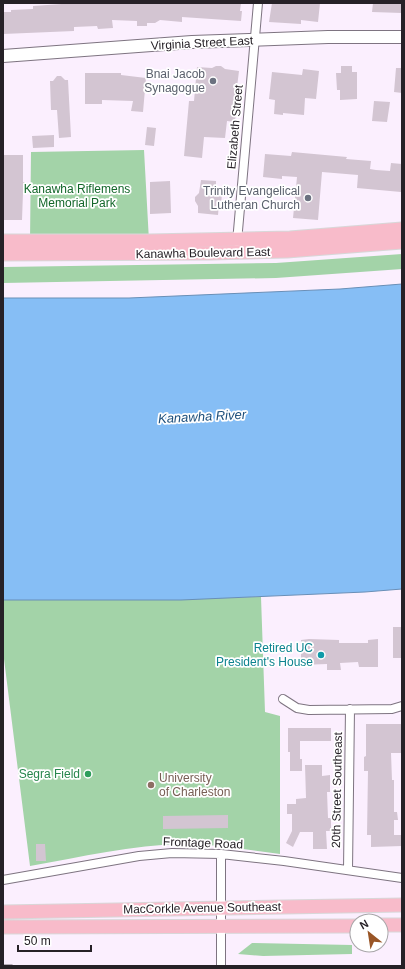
<svg xmlns="http://www.w3.org/2000/svg" width="405" height="969" viewBox="0 0 405 969" font-family="Arial,sans-serif">
<style>
.green{fill:#a3d3a8}
.water{fill:#86bef5;stroke:#698fb7}
.building{fill:#d3c5d2}
.lines{fill:none;stroke-linecap:round;stroke-linejoin:round}
.minor-casing{stroke:#7e7481;stroke-width:10}
.secondary-casing{stroke:#7e7481;stroke-width:14}
.primary-casing{stroke:#d8d7d8;stroke-width:15}
.minor{stroke:#fff;stroke-width:8}
.secondary{stroke:#fff;stroke-width:12}
.primary{stroke:#f8bbca;stroke-width:13}
.rail{stroke:#726a73;stroke-width:3}
.worship-dot{fill:#6b7280;stroke:#fff;stroke-width:1.5}
.culture-dot{fill:#0f9aa8;stroke:#fff;stroke-width:1.5}
.leisure-dot{fill:#2e9e5b;stroke:#fff;stroke-width:1.5}
.education-dot{fill:#8d6e63;stroke:#fff;stroke-width:1.5}
.labels{text-anchor:middle;stroke-width:3.5;stroke-linejoin:round;paint-order:stroke}
.street-label{font-size:12px;fill:#262127;stroke:#fff}
.worship-label{font-size:12px;fill:#5b616d;stroke:#fff;text-anchor:end}
.park-label{font-size:12px;fill:#13672a;stroke:#fff}
.culture-label{font-size:12px;fill:#0d838f;stroke:#fff;text-anchor:end}
.leisure-label{font-size:12px;fill:#27864d;stroke:#fff;text-anchor:end}
.education-label{font-size:12px;fill:#785e54;stroke:#fff;text-anchor:start}
.water-label{font-size:13px;font-style:italic;fill:#1c4e7b;stroke:#fff}
</style>
<rect width="100%" height="100%" fill="#fbeffe"/>
<path class="green" d="M144 150 149 241H30L31 152Z
M402 254V269L276 278 3 283V267L276 263Z
M261 597 265 712 280 716V854C248 850 216 844 184 844 132 845 81 857 30 866L3 651V600Z
M252 943 352 945V954L263 956 238 954Z"/>
<path class="water" d="M402 284V589L365 592 181 600H3V298H129L340 289Z"/>
<path class="building" d="M76 3H241L240 11H242L241 21 182 17V22L160 20 155 23H147V26H137V21L112 20 113 28 98 29 97 26 74 27V31L3 34V12H11V10L33 9V6Z
M272 3H320L318 22 301 20V24L269 22Z
M373 3H402V13L372 12Z
M216 66H221L225 69 239 71 234 111H236L235 122 227 121 225 138 204 137 202 158 184 156 189 101H194L197 67 212 68Z
M341 66H352V72H357V99L340 100V90H337L336 73H341Z
M396 68H402V93L394 92Z
M303 69 319 71 316 99 305 98 304 115 283 113V115L274 114 275 100 269 99 272 72 302 75Z
M85 73H121V75L146 78 143 112 131 111 133 101 102 100V104H85Z
M57 76H61L65 80H68L71 137 59 138 57 110H51L50 81H53Z
M374 101 390 102 387 122 372 121Z
M147 127 156 128 154 146 145 145Z
M54 135V147L33 148 32 136Z
M292 152 347 157 346 159 371 161 370 169 376 170 390 171 391 163 402 164 401 192 357 188 358 175 322 172 318 220 293 218 297 177 282 176V179L263 177 265 154 291 156Z
M3 155H23V182H25V192H23L22 220H3Z
M201 180 216 181V185H217L216 193 222 194 221 204H219L218 215 198 213V206L195 201V197L199 193Z
M170 181 171 213 150 214V182Z
M393 627H402V658H393Z
M309 639 339 640V643H368V640L378 639V667H359L358 662 340 663 341 670H327V664L301 665V640Z
M366 724H401V753H391L392 780H394V812H397L398 820H394V835H402V846L371 847V835H367L368 771H364V757L366 756Z
M288 728H331V741H300V759H302V771H290V752H288Z
M305 765H322V776L330 775V792H327L328 818H331V831H326L327 849H313V832H300L293 847 286 843 292 831V814H287V804H296V799L306 798Z
M228 815V828L163 829V816Z
M36 844H45L46 861H36Z"/>
<g class="lines">
<g class="minor-casing">
<path id="minor" d="M237 242 258 3
M283 699 297 708 309 710 392 709 402 706
M221 854V966
M348 870 350 709
M3 880 139 856 172 853 221 854 284 861 402 878"/>
</g>
<g class="secondary-casing">
<path id="secondary" d="M3 56 192 42 328 37H402"/>
</g>
<g class="primary-casing">
<path id="primary" d="M3 241H149L290 238 402 229
M3 254 211 253 287 251 402 242
M3 912 402 905
M381 925H402
M3 927 357 926"/>
</g>
<use href="#minor" class="minor"/>
<use href="#secondary" class="secondary"/>
<use href="#primary" class="primary"/>
<path class="rail" d="M3 966H12"/>
</g>
<g class="worship-dot">
<circle cx="213" cy="81" r="4"/>
<circle cx="308" cy="198" r="4"/>
</g>
<circle class="culture-dot" cx="321" cy="655" r="4"/>
<circle class="leisure-dot" cx="88" cy="774" r="4"/>
<circle class="education-dot" cx="151" cy="785" r="4"/>
<g class="labels">
<g class="street-label">
<text transform="translate(202 43) rotate(-3)" y="4">Virginia Street East</text>
<text transform="translate(235 127) rotate(-85)" y="4">Elizabeth Street</text>
<text transform="translate(203 253) rotate(-1)" y="4">Kanawha Boulevard East</text>
<text transform="translate(337 790) rotate(-89)" y="4">20th Street Southeast</text>
<text transform="translate(203 843) rotate(2)" y="4">Frontage Road</text>
<text transform="translate(202 908) rotate(-1)" y="4">MacCorkle Avenue Southeast</text>
</g>
<g class="worship-label">
<text x="205" y="78">Bnai Jacob<tspan x="205" dy="14">Synagogue</tspan></text>
<text x="300" y="195">Trinity Evangelical<tspan x="300" dy="14">Lutheran Church</tspan></text>
</g>
<g class="park-label">
<text x="77" y="193">Kanawha Riflemens<tspan x="77" dy="14">Memorial Park</tspan></text>
</g>
<g class="culture-label">
<text x="313" y="652">Retired UC<tspan x="313" dy="14">President's House</tspan></text>
</g>
<g class="leisure-label">
<text x="80" y="778">Segra Field</text>
</g>
<g class="education-label">
<text x="159" y="782">University<tspan x="159" dy="14">of Charleston</tspan></text>
</g>
<g class="water-label">
<text transform="translate(202 416) rotate(-3)" y="5">Kanawha River</text>
</g>
</g>
<rect width="405" height="969" fill="none" stroke="#262127" stroke-width="8"/>
<g transform="translate(369 933) rotate(330)"><circle r="19" fill="#ffffff" stroke="#a8a6a9"/>
<path d="M0-3L7 15L0 10L-7 15Z" fill="#995526"/>
<text y="-6" font-size="11" font-weight="bold" text-anchor="middle" fill="#262127">N</text>
</g>
<path d="M18 945v6h73v-6" fill="none" stroke="#262127" stroke-width="2"/>
<text x="24" y="945" font-size="12" fill="#262127" stroke="#ffffff" stroke-width="3" paint-order="stroke">50 m</text>
</svg>
